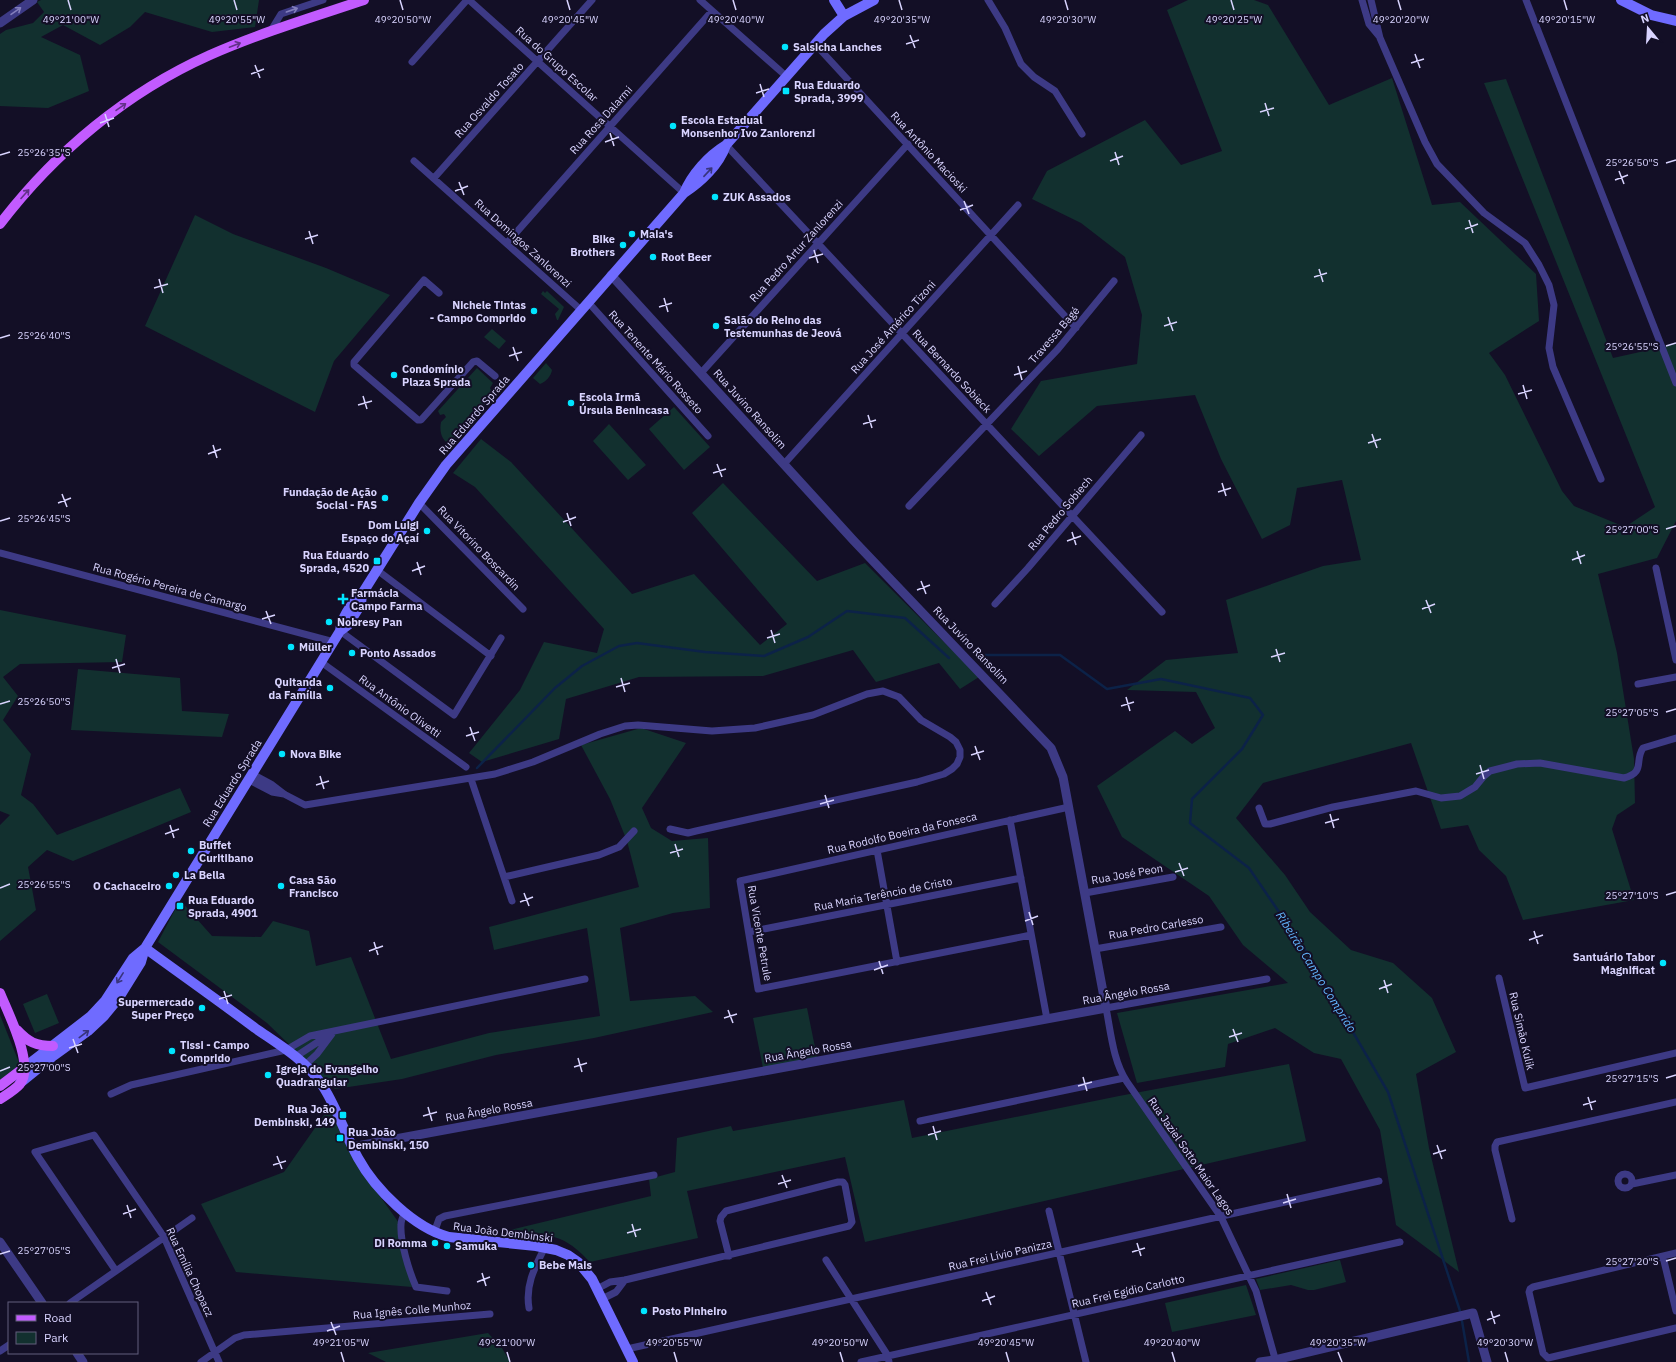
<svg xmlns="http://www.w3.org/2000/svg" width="1676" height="1362" viewBox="0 0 1676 1362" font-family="'IBM Plex Sans',sans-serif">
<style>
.green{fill:#12302f}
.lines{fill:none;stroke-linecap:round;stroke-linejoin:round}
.stream{stroke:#0c2248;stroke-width:2.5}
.minor{stroke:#3d3a85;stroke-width:7}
.tertiary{stroke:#3d3a85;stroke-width:9}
.secondary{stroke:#6f6bff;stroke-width:10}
.primary{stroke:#c25bff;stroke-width:10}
.oneway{stroke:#837fbc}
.oneway2{stroke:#623188}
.oneway3{stroke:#38347d}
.ticks{fill:none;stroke:#d9d4ff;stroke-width:1.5}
.poi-dot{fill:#00e5ff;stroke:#130f26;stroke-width:1.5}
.labels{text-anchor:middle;stroke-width:4;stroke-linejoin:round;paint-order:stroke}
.poi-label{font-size:11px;font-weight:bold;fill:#d9d4ff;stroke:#130f26;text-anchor:start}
.street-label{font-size:11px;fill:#d9d4ff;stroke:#130f26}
.water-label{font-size:12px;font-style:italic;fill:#62b6ff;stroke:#130f26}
.ticks-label{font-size:10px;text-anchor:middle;fill:#d9d4ff;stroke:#130f26;stroke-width:4;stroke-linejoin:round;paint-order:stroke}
</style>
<rect width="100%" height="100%" fill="#130f26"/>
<path class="green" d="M41 0H259L255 27 212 32 145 12 130 27 100 45 63 25 41 37 80 55 89 91 48 108 0 106V34L6 30 33 23 44 12 37 2Z
M1188 0H1254L1268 5 1329 105 1392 78 1432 205 1460 202 1536 274 1539 321 1489 353 1505 375 1562 491 1574 506 1625 527 1655 507 1484 83 1506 79 1613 358 1676 344V521L1657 558 1598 574 1617 653 1634 759 1635 803 1617 815 1612 829 1634 900 1523 920 1506 876 1479 850 1468 825 1441 829 1411 743 1263 783 1236 818 1285 875 1310 912 1351 950 1393 963 1432 998 1456 1052 1416 1074 1429 1148 1459 1272 1396 1225 1380 1130 1341 1059 1314 1053 1275 1028 1228 1044 1225 1067 1137 1083 1117 1013 1288 983 1243 945 1209 896 1122 837 1097 786 1175 731 1192 744 1215 728 1196 692 1127 690 1166 660 1238 653 1226 600 1323 566 1361 560 1342 480 1297 488 1290 525 1262 539 1221 459 1195 395 1097 406 1039 456 1011 429 1041 381 1137 364 1142 315 1125 257 1081 223 1032 199 1047 171 1145 120 1181 165 1222 151 1167 10Z
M195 215 233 234 326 268 390 295 334 361 315 412 145 326Z
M543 291 545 293 547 291 564 307 558 320H557L555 314 559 309 541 294Z
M492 329 506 341 499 349 484 337Z
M546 363 552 370C551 376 546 382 540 384L533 378Z
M477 368 493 383 490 388 494 395 453 446C442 442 439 433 441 422L446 417 444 414 440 415 438 411Z
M674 407 710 447 684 470 649 429Z
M609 424 646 465 628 480 593 441Z
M481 439 511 462 632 594 694 574 760 645 787 624 692 513 723 483 817 581 865 563 979 677 960 689 939 663 876 682 853 650 763 676 639 677 566 699 559 739 482 762 469 753 520 690 544 642 597 653 604 629 475 487 453 473Z
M0 610 126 635 122 662 20 664 3 677 18 696 3 720 31 754 21 795 33 804 57 835 180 788 191 812 73 861 47 850 28 867 36 910 0 941V825L10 815 0 811Z
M78 669 180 678 182 711 229 714 222 737 71 730Z
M641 728 686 743 642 808 651 828 672 841 708 838 710 908 673 913 620 928 630 1001 695 996 713 1012 594 1038 496 1055 402 1079 335 1089 267 1023 158 942 180 900 212 936 261 937 273 921 309 931 316 966 351 957 391 1059 489 1033 600 1016 587 928 494 950 489 927 639 887 627 841 610 799 581 745Z
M47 994 59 1023 35 1033 23 1004Z
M807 1008 817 1057 763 1068 753 1018Z
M0 1015 20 1065 0 1080Z
M1289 1064 1306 1141 865 1242 845 1157 687 1191 698 1238 590 1262C581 1253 572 1244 560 1239 545 1233 526 1232 510 1230L651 1196 649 1179 675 1172 677 1138 731 1126 733 1131 904 1100 912 1138 1119 1096Z
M329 1108 362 1171 399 1223 412 1287 236 1272 201 1204 284 1172Z
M1340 1260 1346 1282 1314 1290H1308L1291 1285 1260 1290 1256 1279Z
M1246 1285 1256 1315 1172 1332 1165 1303Z
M488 1333 502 1348 510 1362H386L368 1353Z"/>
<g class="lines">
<path class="stream" d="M985 655H1060L1107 689 1161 679 1250 698 1263 715 1242 749 1192 799 1190 823 1249 868 1305 950 1388 1092 1460 1311
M477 768 555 688 582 666 619 646 637 643 705 652 764 656 808 637 847 611 905 618 949 658
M1462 1321 1469 1362"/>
<path class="minor" d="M469 0 684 193
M700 0 786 76
M988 0 1005 28 1021 64 1034 77 1055 91 1082 134
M1362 0 1369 24 1379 36
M1371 0 1380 38 1425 142 1437 164 1484 213 1525 243 1539 265 1549 285 1554 305 1549 348 1553 367 1601 479
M1526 0 1676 383
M270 32 281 14 323 0
M815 44 1076 328
M412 62 467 0
M726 145 1162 612
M414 161 581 310
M434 178 592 0
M507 243 712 11
M439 293 424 280 354 362V365L418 420H421L473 362 477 361 495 376
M588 302 708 436
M701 373 908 144
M784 464 1018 205
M419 503 523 609
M909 506 1058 349 1114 281
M0 553 334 642
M1656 568 1676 660
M377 570 491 656
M995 604 1028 568 1141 435
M340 631 454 715 501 638
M321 662 466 767
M1638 684 1676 677
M252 774 271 784 284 794 305 805 495 774 533 762 600 734 625 726 638 725 712 731 755 728 813 715 867 694 883 691 899 697 921 720 950 737 956 742 960 750V757L957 764 952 769 944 774 917 782 696 831 688 833 670 829
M471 779 512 901
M249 780 272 792 284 794
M1259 808 1265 824H1270L1333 807 1416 791 1441 798 1460 796 1475 787 1484 776 1490 771 1517 764 1540 763 1624 778C1646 772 1634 761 1643 748L1676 738
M1010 820 1047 1019
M877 850 897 962
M504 877 599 855 619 847 634 831
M1085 893 1173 877
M749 932 1021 878
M1031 935 758 989 740 881 1069 807
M1095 949 1221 927
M1499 978 1525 1088 1676 1053
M1267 979 1106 1008C1111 1033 1113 1061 1127 1082L1221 1217 1256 1291 1276 1362
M295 1057 330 1034
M305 1065 317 1054 332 1034
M111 1094 131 1085 286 1050 310 1036 585 979
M920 1121 1124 1078
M1618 1181a7 7 0 1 1 14 0a7 7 0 1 1-14 0Z
M1632 1184 1676 1175
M1049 1211 1086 1362
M405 1212C403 1216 401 1220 401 1225 400 1242 409 1271 416 1287L447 1291
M1512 1219 1495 1150V1146L1497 1142 1676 1102
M434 1233 439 1219 445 1216 654 1175
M1676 1253 1533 1287 1530 1289 1529 1292 1543 1353 1548 1358 1676 1328
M1663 1257 1676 1311
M826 1260 888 1356 889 1362
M116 1271 35 1152 94 1135 164 1237 219 1362
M597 1289 610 1282 625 1280 849 1226 852 1222 845 1185 843 1182H838L726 1211 721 1217 720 1221 729 1256
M602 1299 616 1292 625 1280
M70 1303 192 1218
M529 1308C525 1285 535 1267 545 1247
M627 1349 1379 1181
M0 1351 9 1345
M201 1362 235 1338 244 1335 490 1314
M861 1362 1400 1242"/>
<path class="tertiary" d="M0 23 33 0
M352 1147 1106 1008 1063 777 1051 748 854 541 611 275
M0 1242 42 1303
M77 1353 83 1362
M1260 1362 1275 1360 1473 1313 1487 1362"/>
<path class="secondary" d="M834 0 844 16
M1621 0 1651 15 1676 21
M684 193C701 182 719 165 726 145
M340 631C342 616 351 604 362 594L419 503 446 465 684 193C692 174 708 156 726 145L824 34 844 16 874 0
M145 948C182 975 219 1001 255 1028 278 1044 304 1059 320 1082 336 1104 344 1133 358 1158 375 1189 414 1228 449 1237L536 1246 556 1250 568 1255 578 1262 592 1279 633 1362
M25 1067 91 1016 105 1001 133 958 145 948
M20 1083 52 1057 88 1031 104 1016 118 999 141 962 145 948 321 662 340 631 348 625 361 604 362 594"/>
<path class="primary" d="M0 224C55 152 127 92 210 55 260 33 313 17 364 0
M0 993C8 1013 35 1065 20 1084 15 1090 6 1095 0 1099
M17 1030C28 1042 36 1046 53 1046
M0 1086 25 1067"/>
</g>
<defs><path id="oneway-shaft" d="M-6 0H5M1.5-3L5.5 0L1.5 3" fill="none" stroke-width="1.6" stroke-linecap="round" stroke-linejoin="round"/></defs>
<g class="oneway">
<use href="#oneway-shaft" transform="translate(292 10) rotate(-19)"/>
<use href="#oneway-shaft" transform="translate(16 11) rotate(-35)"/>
</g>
<g class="oneway2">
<use href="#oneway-shaft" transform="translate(235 45) rotate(-21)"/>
<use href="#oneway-shaft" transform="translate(121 107) rotate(-35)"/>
<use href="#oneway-shaft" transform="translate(25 194) rotate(-48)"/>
</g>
<g class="oneway3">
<use href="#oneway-shaft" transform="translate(708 172) rotate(-47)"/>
<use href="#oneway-shaft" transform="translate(120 978) rotate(122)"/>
<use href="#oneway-shaft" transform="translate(84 1034) rotate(-37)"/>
</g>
<path class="ticks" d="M68 0 71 10M234 0 237 10M400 0 403 10M567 0 570 10M733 0 736 10M899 0 902 10M1065 0 1068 10M1231 0 1234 10M1398 0 1401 10M1564 0 1567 10M910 35 915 48M906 44 919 40M1415 54 1420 68M1411 63 1424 59M255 65 260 78M251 74 264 69M760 84 764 97M756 93 769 89M1265 103 1269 116M1260 112 1274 108M105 114 109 127M100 123 114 118M610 133 614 146M605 142 619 137M1115 152 1119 165M0 155 10 152M1110 161 1123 156M1666 163 1676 160M1619 171 1624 184M1615 180 1628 175M459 182 464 195M455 191 468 186M964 201 969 214M960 210 973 205M1469 220 1473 233M1465 229 1478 224M309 231 313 244M305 239 318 235M814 250 818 263M809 258 823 254M1319 269 1323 282M1314 277 1327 273M159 279 163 293M154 288 168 284M664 298 668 312M659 307 672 303M1168 317 1173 331M1164 326 1177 322M0 338 10 335M1666 346 1676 343M513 347 518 361M509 356 522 352M1018 366 1022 380M1014 375 1027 371M1523 385 1527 399M1518 394 1532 390M363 396 367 409M358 405 372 401M868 415 872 428M863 424 876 420M1372 434 1377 448M1368 443 1381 439M213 445 217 458M208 454 221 449M717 464 722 477M713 473 726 469M1222 483 1226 496M1218 492 1231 488M62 494 67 507M58 503 71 498M567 513 571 526M0 521 10 518M563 522 576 517M1666 529 1676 526M1072 532 1076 545M1067 541 1081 536M1577 551 1581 564M1572 560 1585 555M417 562 421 575M412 571 425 566M921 581 926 594M917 590 930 585M1426 600 1431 613M1422 609 1435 604M266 611 271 624M262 619 275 615M771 630 775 643M767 638 780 634M1276 649 1280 662M1271 657 1285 653M116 659 120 673M112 668 125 664M621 678 625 692M616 687 630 683M1126 697 1130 711M0 704 10 701M1121 706 1134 702M1666 712 1676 709M470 727 475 741M466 736 479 732M975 746 980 760M971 755 984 751M1480 765 1484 779M1476 774 1489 770M320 776 324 789M316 785 329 781M825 795 829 808M820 804 834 800M1330 814 1334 828M1325 823 1339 819M170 825 174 838M165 834 179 829M675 844 679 857M670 853 683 849M1179 863 1184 876M1175 872 1188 868M0 888 10 884M524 893 529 906M1666 895 1676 892M520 902 533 897M1029 912 1033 925M1025 921 1038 916M1534 931 1538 944M1529 940 1543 935M374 942 378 955M369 951 383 946M879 961 883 974M874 970 888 965M1384 980 1388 993M1379 989 1392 984M224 991 228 1004M219 999 232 995M728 1010 733 1023M724 1018 737 1014M1233 1029 1238 1042M1229 1037 1242 1033M73 1039 78 1053M69 1048 82 1044M578 1058 582 1072M574 1067 587 1063M0 1071 10 1067M1083 1077 1087 1091M1666 1078 1676 1075M1078 1086 1092 1082M1588 1097 1592 1110M1583 1105 1596 1101M428 1107 432 1121M423 1116 437 1112M933 1126 937 1140M928 1135 941 1131M1437 1145 1442 1159M1433 1154 1446 1150M277 1156 282 1169M273 1165 286 1161M782 1175 787 1188M778 1184 791 1180M1287 1194 1291 1208M1283 1203 1296 1199M127 1205 131 1218M123 1214 136 1209M632 1224 636 1237M627 1233 641 1229M1137 1243 1141 1256M1132 1252 1145 1248M0 1254 10 1251M1666 1261 1676 1258M482 1273 486 1286M477 1282 490 1277M986 1292 991 1305M982 1301 995 1296M1491 1311 1495 1324M1487 1320 1500 1315M331 1322 336 1335M327 1331 340 1326M341 1352 344 1362M507 1352 510 1362M674 1352 677 1362M840 1352 843 1362M1006 1352 1009 1362M1172 1352 1175 1362M1338 1352 1342 1362M1505 1352 1508 1362"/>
<g class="poi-dot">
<circle cx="785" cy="47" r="4"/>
<rect x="782" y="87" width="8" height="8" rx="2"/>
<circle cx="673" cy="126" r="4"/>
<circle cx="715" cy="197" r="4"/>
<circle cx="632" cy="234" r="4"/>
<circle cx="623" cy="245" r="4"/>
<circle cx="653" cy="257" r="4"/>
<circle cx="534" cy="311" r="4"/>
<circle cx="716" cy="326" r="4"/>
<circle cx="394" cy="375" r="4"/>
<circle cx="571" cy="403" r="4"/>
<circle cx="385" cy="498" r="4"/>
<circle cx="427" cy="531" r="4"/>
<rect x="373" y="557" width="8" height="8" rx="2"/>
<path d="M341 593h4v4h4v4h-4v4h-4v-4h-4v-4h4z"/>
<circle cx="329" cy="622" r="4"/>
<circle cx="291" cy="647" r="4"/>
<circle cx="352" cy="653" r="4"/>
<circle cx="330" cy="688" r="4"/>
<circle cx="282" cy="754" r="4"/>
<circle cx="191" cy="851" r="4"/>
<circle cx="176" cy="875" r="4"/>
<circle cx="169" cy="886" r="4"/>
<circle cx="281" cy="886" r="4"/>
<rect x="176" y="902" width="8" height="8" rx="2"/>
<circle cx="1663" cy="963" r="4"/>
<circle cx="202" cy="1008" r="4"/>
<circle cx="172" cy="1051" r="4"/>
<circle cx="268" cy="1075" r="4"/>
<rect x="339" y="1111" width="8" height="8" rx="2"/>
<rect x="336" y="1134" width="8" height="8" rx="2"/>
<circle cx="435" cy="1243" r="4"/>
<circle cx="447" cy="1246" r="4"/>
<circle cx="531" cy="1265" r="4"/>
<circle cx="644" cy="1311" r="4"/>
</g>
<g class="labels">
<g class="poi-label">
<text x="793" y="51">Salsicha Lanches</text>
<text x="794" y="89">Rua Eduardo<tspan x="794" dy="13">Sprada, 3999</tspan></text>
<text x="681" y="124">Escola Estadual<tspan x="681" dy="13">Monsenhor Ivo Zanlorenzi</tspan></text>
<text x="723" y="201">ZUK Assados</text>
<text x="640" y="238">Maia's</text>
<text x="615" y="243" text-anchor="end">Bike<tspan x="615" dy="13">Brothers</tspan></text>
<text x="661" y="261">Root Beer</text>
<text x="526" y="309" text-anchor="end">Nichele Tintas<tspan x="526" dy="13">- Campo Comprido</tspan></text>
<text x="724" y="324">Salão do Reino das<tspan x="724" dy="13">Testemunhas de Jeová</tspan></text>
<text x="402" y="373">Condomínio<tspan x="402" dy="13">Plaza Sprada</tspan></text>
<text x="579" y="401">Escola Irmã<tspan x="579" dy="13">Úrsula Benincasa</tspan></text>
<text x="377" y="496" text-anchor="end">Fundação de Ação<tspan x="377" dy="13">Social - FAS</tspan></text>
<text x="419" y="529" text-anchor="end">Dom Luigi<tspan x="419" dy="13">Espaço do Açaí</tspan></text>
<text x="369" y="559" text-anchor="end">Rua Eduardo<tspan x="369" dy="13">Sprada, 4520</tspan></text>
<text x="351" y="597">Farmácia<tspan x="351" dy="13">Campo Farma</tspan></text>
<text x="337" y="626">Nobresy Pan</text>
<text x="299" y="651">Müller</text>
<text x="360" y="657">Ponto Assados</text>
<text x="322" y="686" text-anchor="end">Quitanda<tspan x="322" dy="13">da Família</tspan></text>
<text x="290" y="758">Nova Bike</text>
<text x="199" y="849">Buffet<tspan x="199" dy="13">Curitibano</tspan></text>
<text x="184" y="879">La Bella</text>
<text x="289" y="884">Casa São<tspan x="289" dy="13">Francisco</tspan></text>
<text x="161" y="890" text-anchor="end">O Cachaceiro</text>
<text x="188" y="904">Rua Eduardo<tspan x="188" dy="13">Sprada, 4901</tspan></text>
<text x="1655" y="961" text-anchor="end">Santuário Tabor<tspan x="1655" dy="13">Magnificat</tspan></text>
<text x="194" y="1006" text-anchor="end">Supermercado<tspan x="194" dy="13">Super Preço</tspan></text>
<text x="180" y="1049">Tissi - Campo<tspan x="180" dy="13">Comprido</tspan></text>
<text x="276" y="1073">Igreja do Evangelho<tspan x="276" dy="13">Quadrangular</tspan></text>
<text x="335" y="1113" text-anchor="end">Rua João<tspan x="335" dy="13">Dembinski, 149</tspan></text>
<text x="348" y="1136">Rua João<tspan x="348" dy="13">Dembinski, 150</tspan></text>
<text x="427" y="1247" text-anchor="end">Di Romma</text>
<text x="455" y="1250">Samuka</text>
<text x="539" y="1269">Bebe Mais</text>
<text x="652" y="1315">Posto Pinheiro</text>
</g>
<g class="street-label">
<text transform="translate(557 64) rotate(42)" y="4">Rua do Grupo Escolar</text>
<text transform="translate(489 100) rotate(-48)" y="4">Rua Osvaldo Tosato</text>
<text transform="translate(601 120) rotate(-48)" y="4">Rua Rosa Dalarmi</text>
<text transform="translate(929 152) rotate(47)" y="4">Rua Antônio Macioski</text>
<text transform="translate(523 243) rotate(42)" y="4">Rua Domingos Zanlorenzi</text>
<text transform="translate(796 251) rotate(-48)" y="4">Rua Pedro Artur Zanlorenzi</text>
<text transform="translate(893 327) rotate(-48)" y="4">Rua José Américo Tizoni</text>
<text transform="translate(1054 335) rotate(-49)" y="4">Travessa Bagé</text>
<text transform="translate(656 362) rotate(48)" y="4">Rua Tenente Mário Rosseto</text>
<text transform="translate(952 371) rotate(47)" y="4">Rua Bernardo Sobieck</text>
<text transform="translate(750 409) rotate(48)" y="4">Rua Juvino Ransolim</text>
<text transform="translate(474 415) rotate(-49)" y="4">Rua Eduardo Sprada</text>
<text transform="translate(1060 513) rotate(-50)" y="4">Rua Pedro Sobiech</text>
<text transform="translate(479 548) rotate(46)" y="4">Rua Vitorino Boscardin</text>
<text transform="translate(170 587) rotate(15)" y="4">Rua Rogério Pereira de Camargo</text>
<text transform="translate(971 645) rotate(46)" y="4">Rua Juvino Ransolim</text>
<text transform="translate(400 706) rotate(36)" y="4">Rua Antônio Olivetti</text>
<text transform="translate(232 783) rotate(-58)" y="4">Rua Eduardo Sprada</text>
<text transform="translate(902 833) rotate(-13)" y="4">Rua Rodolfo Boeira da Fonseca</text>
<text transform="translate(1127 874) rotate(-10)" y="4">Rua José Peon</text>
<text transform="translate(883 894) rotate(-11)" y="4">Rua Maria Terêncio de Cristo</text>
<text transform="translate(1156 927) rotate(-10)" y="4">Rua Pedro Carlesso</text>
<text transform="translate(760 933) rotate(80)" y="4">Rua Vicente Petrule</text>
<text transform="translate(1126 993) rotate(-10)" y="4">Rua Ângelo Rossa</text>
<text transform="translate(1522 1031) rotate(77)" y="4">Rua Simão Kulik</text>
<text transform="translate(808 1051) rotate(-10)" y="4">Rua Ângelo Rossa</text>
<text transform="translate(489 1110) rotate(-10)" y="4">Rua Ângelo Rossa</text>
<text transform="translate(1191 1156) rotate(55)" y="4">Rua Jaziel Sotto Maior Lagos</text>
<text transform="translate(503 1232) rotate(7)" y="4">Rua João Dembinski</text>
<text transform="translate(1000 1255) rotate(-13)" y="4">Rua Frei Lívio Panizza</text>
<text transform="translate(190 1272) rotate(65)" y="4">Rua Emília Chopacz</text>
<text transform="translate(1128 1291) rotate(-13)" y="4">Rua Frei Egídio Carlotto</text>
<text transform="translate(412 1310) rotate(-5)" y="4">Rua Ignês Colle Munhoz</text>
</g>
<g class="water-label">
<text transform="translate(1316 972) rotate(58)" y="4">Ribeirão Campo Comprido</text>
</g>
</g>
<g class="ticks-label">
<text x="71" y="23">49°21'00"W</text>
<text x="237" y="23">49°20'55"W</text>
<text x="403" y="23">49°20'50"W</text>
<text x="570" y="23">49°20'45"W</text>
<text x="736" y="23">49°20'40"W</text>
<text x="902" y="23">49°20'35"W</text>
<text x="1068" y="23">49°20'30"W</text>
<text x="1234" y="23">49°20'25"W</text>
<text x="1401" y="23">49°20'20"W</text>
<text x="1567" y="23">49°20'15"W</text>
<text x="44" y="156">25°26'35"S</text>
<text x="1632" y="166">25°26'50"S</text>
<text x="44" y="339">25°26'40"S</text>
<text x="1632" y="350">25°26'55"S</text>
<text x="44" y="522">25°26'45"S</text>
<text x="1632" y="533">25°27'00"S</text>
<text x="44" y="705">25°26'50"S</text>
<text x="1632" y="716">25°27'05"S</text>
<text x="44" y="888">25°26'55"S</text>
<text x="1632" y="899">25°27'10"S</text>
<text x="44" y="1071">25°27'00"S</text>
<text x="1632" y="1082">25°27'15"S</text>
<text x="44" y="1254">25°27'05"S</text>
<text x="1632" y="1265">25°27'20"S</text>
<text x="341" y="1346">49°21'05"W</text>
<text x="507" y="1346">49°21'00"W</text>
<text x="674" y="1346">49°20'55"W</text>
<text x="840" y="1346">49°20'50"W</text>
<text x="1006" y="1346">49°20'45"W</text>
<text x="1172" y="1346">49°20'40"W</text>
<text x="1338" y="1346">49°20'35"W</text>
<text x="1505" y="1346">49°20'30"W</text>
</g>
<rect x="8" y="1302" width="130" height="52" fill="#130f26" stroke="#625e7d"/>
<rect x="16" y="1315" width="20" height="6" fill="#c25bff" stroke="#625e7d"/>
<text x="44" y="1322" font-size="12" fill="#d9d4ff">Road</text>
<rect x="16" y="1332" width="20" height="12" fill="#12302f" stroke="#625e7d"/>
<text x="44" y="1342" font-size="12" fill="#d9d4ff">Park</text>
<g transform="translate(1648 28) rotate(342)" stroke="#130f26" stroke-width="3" paint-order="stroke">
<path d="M0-3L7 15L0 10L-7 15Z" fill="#d9d4ff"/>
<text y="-6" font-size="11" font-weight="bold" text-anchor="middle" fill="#d9d4ff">N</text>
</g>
</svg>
